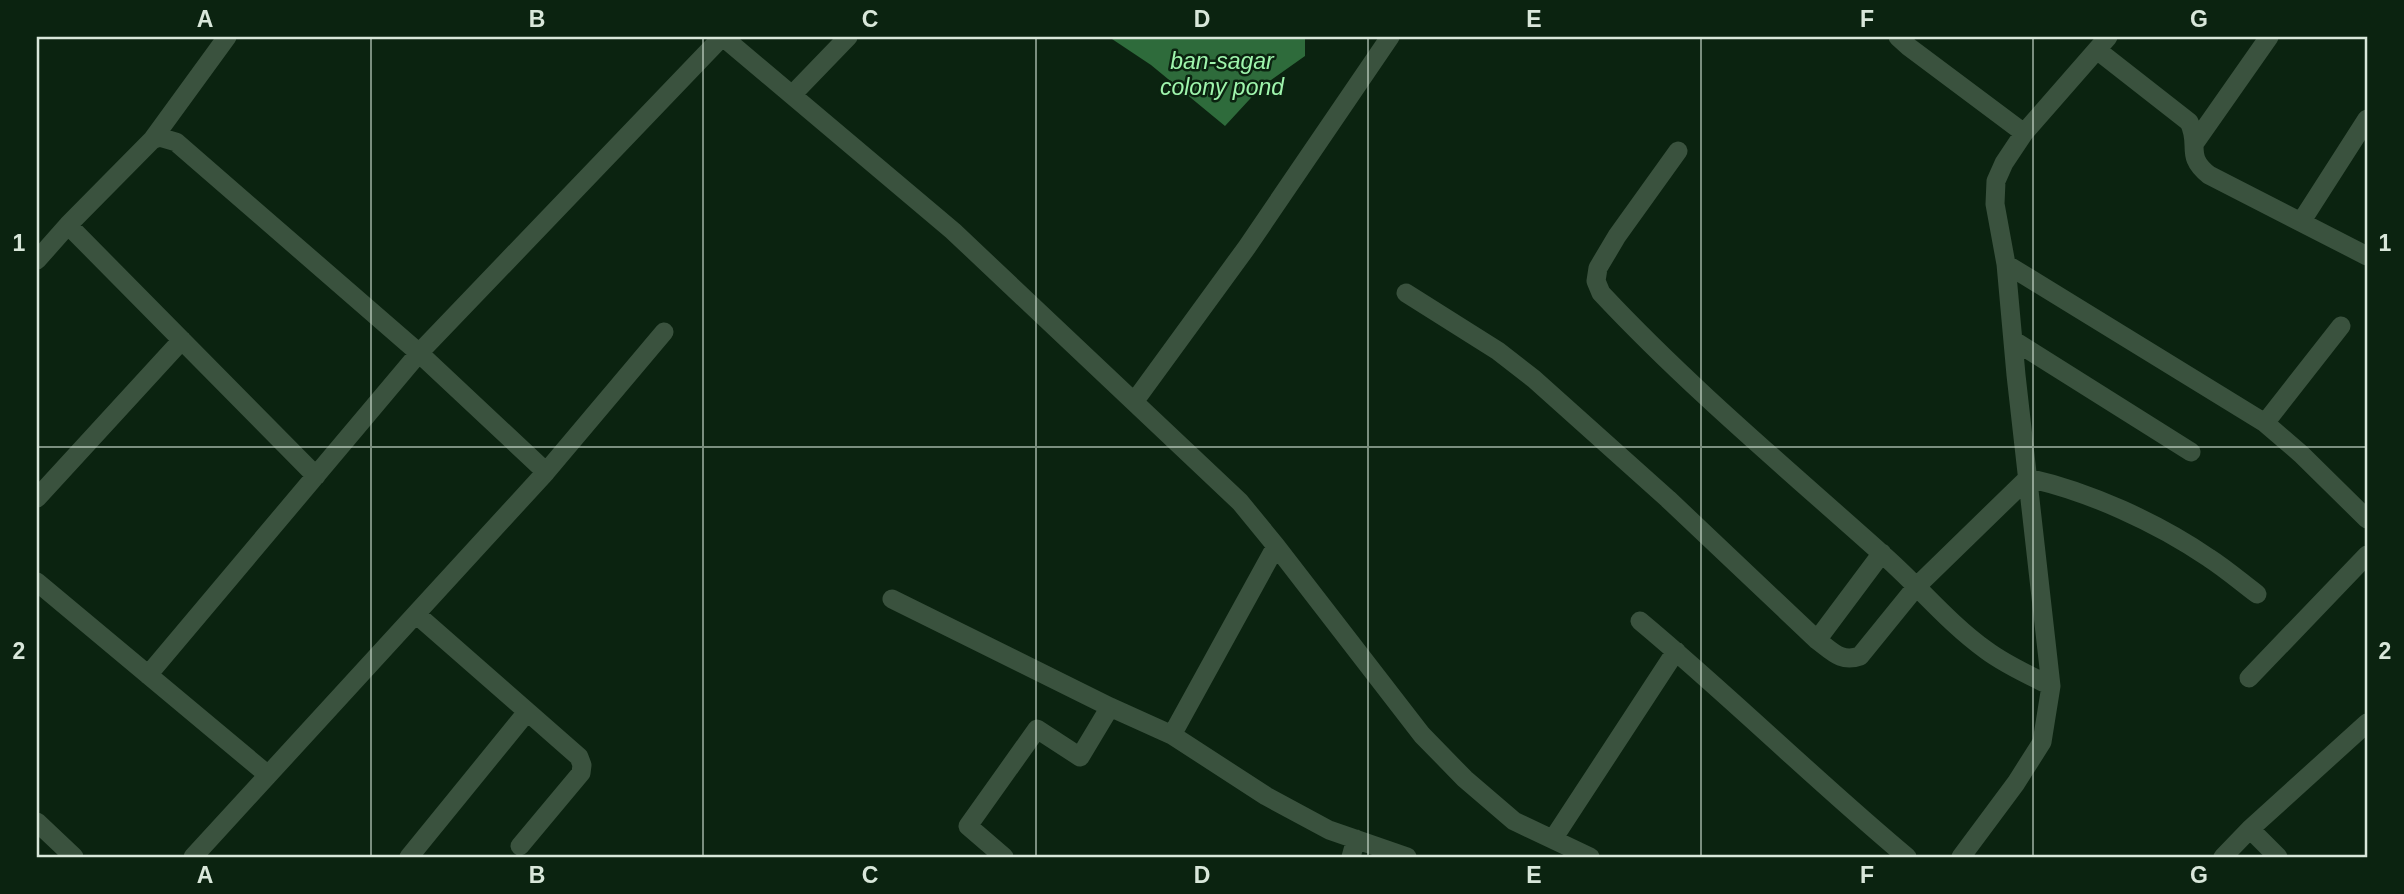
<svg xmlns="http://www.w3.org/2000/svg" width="2404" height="894" viewBox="0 0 2404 894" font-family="Helvetica,sans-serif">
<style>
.water{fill:#2e6b3b}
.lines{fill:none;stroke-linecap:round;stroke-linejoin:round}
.minor{stroke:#3a523e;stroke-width:19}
.grid{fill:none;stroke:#d9e7da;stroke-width:2;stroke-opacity:0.55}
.labels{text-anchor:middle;stroke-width:5;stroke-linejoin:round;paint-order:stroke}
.water-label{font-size:23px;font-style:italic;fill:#9ff5ad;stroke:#0b2310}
.neatline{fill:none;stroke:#d9e7da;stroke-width:2.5}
.grid-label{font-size:23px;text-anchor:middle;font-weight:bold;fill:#d9e7da}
</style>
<rect width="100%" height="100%" fill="#0b2310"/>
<path class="water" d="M1109 37H1305V56L1261 87 1225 126 1151 65Z"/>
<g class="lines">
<path class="minor" d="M723 37 953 231 1240 502 1276 546 1422 735 1465 779 1514 821 1590 857
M1898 37 1909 47 2024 133
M2097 50 2189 122C2201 146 2184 155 2209 175L2367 256
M792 95 848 37
M152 140 227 37
M2194 144 2269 37
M1678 151 1617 236 1598 268 1596 281 1601 293C1688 386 1786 468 1881 553 1917 584 1947 622 1986 650 2006 665 2029 675 2051 686
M2301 222 2367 119
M68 225 316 476
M37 260 68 225 152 140 159 137 176 142 419 353 546 472
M2006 264 2265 423 2301 454 2367 519
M1406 293 1498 351 1534 379 1668 499 1817 640C1832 651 1841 663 1860 656L1916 587 2028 478C2088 491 2158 523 2209 558 2226 569 2241 582 2257 594
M2013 340 2191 452
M1134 402 1247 247 1390 37
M2265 423 2341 326
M37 498 182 340
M37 582 268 775
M892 599 1110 707 1172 735 1266 796 1329 830 1407 857
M416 614 579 757 582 765 581 773 520 846
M1640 621C1731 697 1816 781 1907 857
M1817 640 1882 553
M148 675 419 353 722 37
M2249 678 2367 555
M1172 735 1276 546
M37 822 74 857
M2250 829 2278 857
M1553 839 1676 651
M193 857 546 472 664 332
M409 857 527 712
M1004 857 968 826 1037 729 1080 757 1110 707
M1351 857 1356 839
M1961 857 2016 783 2042 742 2051 686 2016 375 2006 264 1995 204 1996 181 2004 163 2024 133 2108 37
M2223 857 2250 829 2367 723"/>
</g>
<path class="grid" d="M371 37V857M703 37V857M1036 37V857M1368 37V857M1701 37V857M2033 37V857M37 447H2367"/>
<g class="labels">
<g class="water-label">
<text x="1222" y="69">ban-sagar<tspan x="1222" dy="26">colony pond</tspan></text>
</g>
</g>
<rect width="2404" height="894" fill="none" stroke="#0b2310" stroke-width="77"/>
<rect x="38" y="38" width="2328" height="818" class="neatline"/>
<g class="grid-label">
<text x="205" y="27">A</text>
<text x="537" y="27">B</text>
<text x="870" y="27">C</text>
<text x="1202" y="27">D</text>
<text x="1534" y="27">E</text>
<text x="1867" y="27">F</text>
<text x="2199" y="27">G</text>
<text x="19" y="251">1</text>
<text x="2385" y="251">1</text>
<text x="19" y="659">2</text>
<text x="2385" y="659">2</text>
<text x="205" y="883">A</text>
<text x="537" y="883">B</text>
<text x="870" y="883">C</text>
<text x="1202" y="883">D</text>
<text x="1534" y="883">E</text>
<text x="1867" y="883">F</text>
<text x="2199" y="883">G</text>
</g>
</svg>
